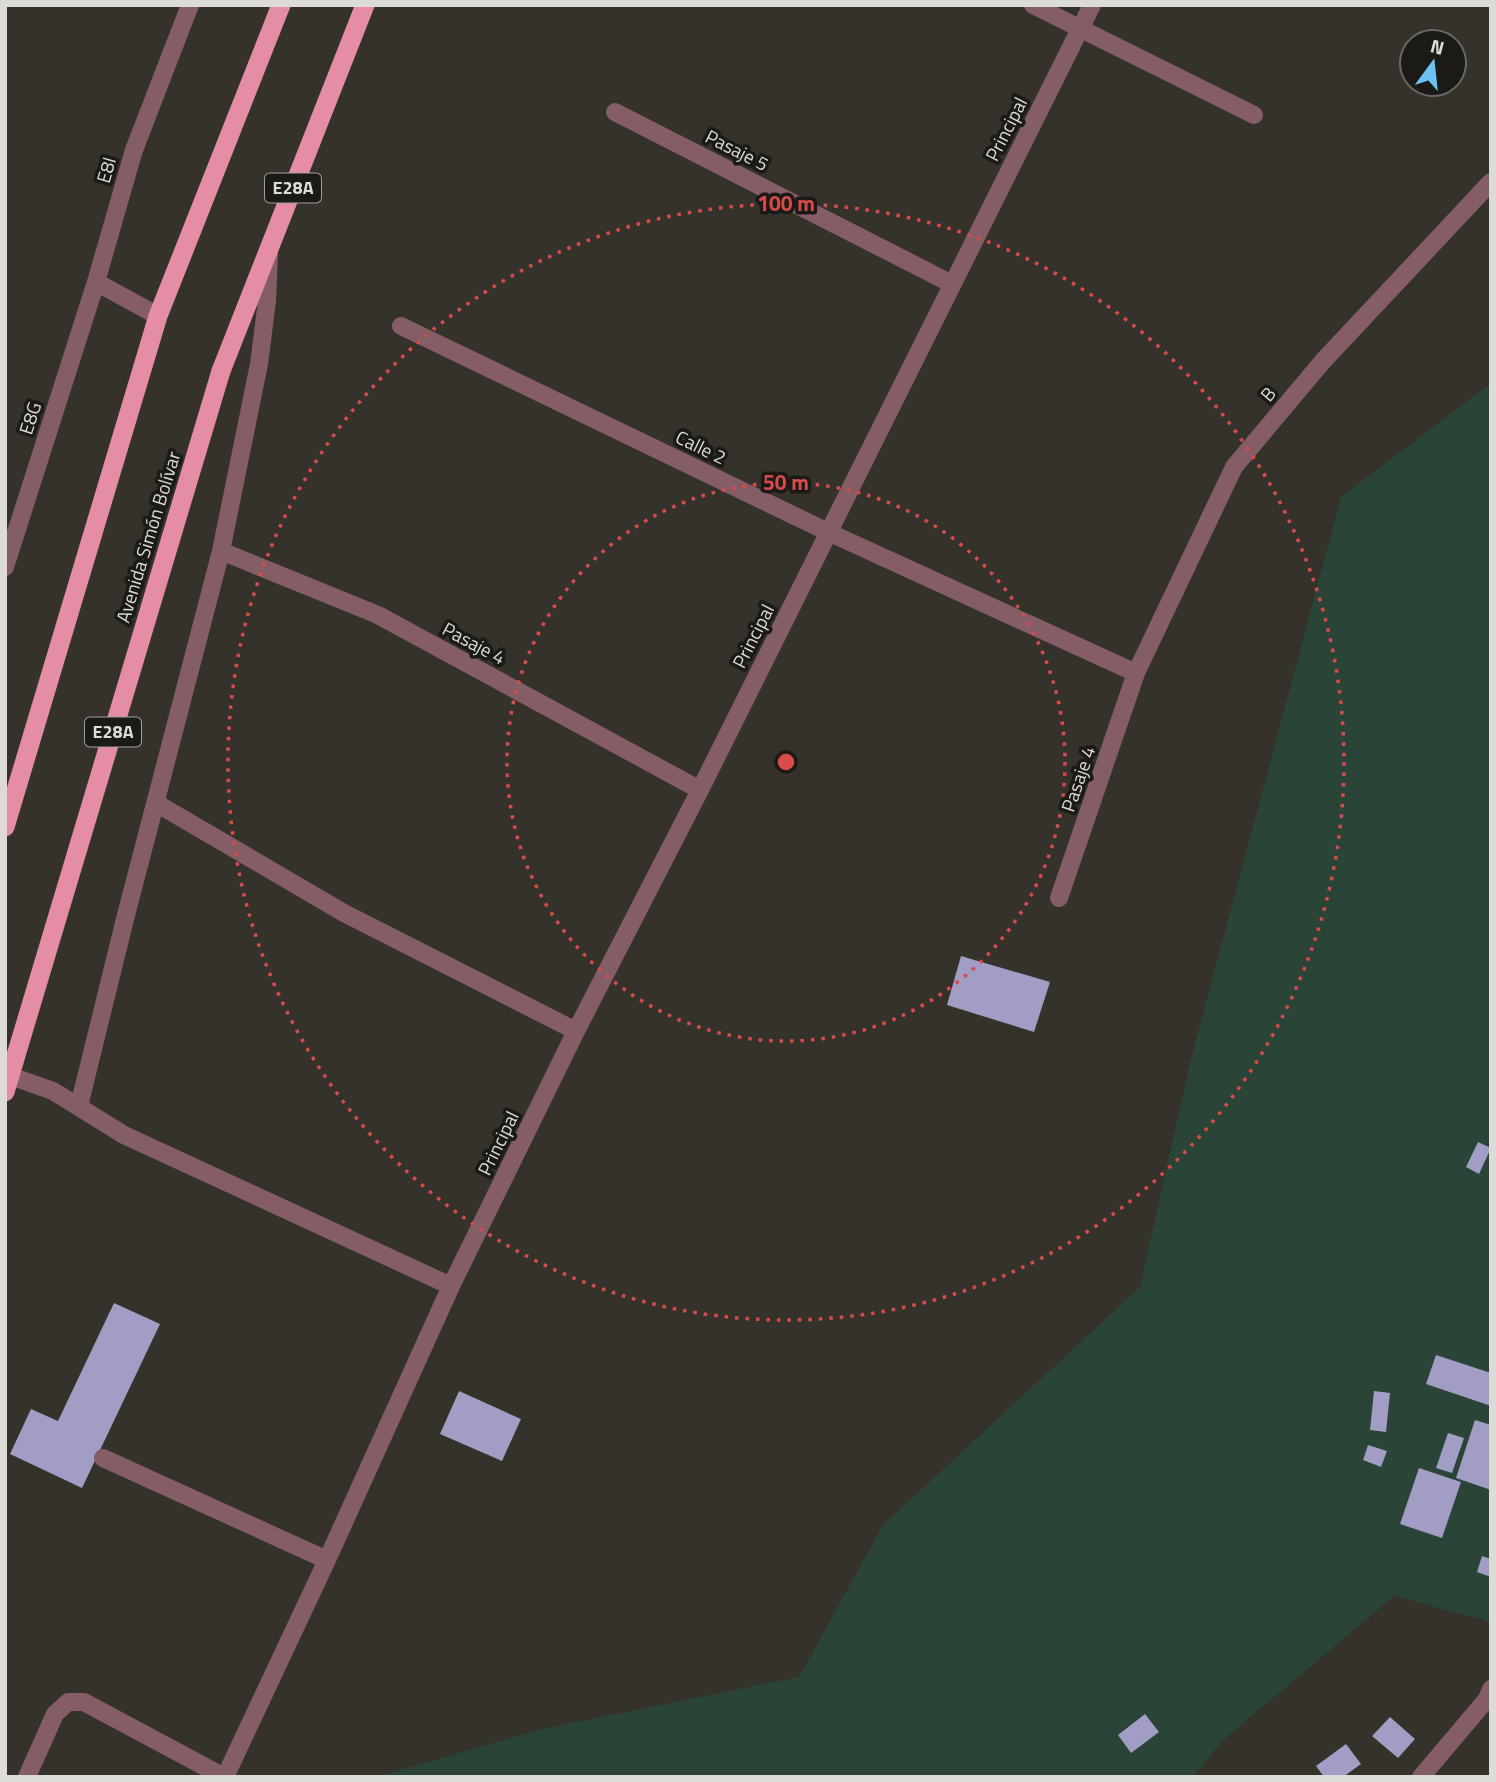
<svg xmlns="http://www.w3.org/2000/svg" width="1496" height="1782" viewBox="0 0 1496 1782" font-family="'Titillium Web',sans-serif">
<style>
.green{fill:#2b4438}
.building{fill:#a19dc4}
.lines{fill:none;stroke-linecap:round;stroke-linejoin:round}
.minor{stroke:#845d67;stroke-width:18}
.trunk{stroke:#e48da5;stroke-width:19}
.trunk-bridge{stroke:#e48da5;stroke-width:19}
.ring{fill:none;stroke:#d74c4b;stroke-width:3.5;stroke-dasharray:3.5 7}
.labels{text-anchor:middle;stroke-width:7;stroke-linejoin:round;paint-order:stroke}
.shield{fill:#1b1a17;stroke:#a3a19d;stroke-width:2}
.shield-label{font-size:18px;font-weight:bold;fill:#dddbd7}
.street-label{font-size:19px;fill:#dddbd7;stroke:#1b1a17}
.centre{fill:#d74c4b;stroke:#1b1a17;stroke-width:3.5}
.ring-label{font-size:21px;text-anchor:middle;font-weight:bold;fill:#d74c4b;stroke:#1b1a17;stroke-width:7;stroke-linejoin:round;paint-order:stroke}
</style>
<rect width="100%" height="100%" fill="#35322b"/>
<path class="green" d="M1491 383V1625L1481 1619 1394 1596 1222 1741 1193 1777H376L542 1729 799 1677 883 1525 1140 1287 1191 1059 1341 497Z"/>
<path class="building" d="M961 956 1050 982 1034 1032 947 1005Z
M1478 1142 1491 1148 1479 1174 1466 1167Z
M114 1303 160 1324 82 1488 10 1454 31 1409 58 1421Z
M1436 1355 1491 1373V1406L1426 1384Z
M459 1391 521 1419 502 1461 440 1434Z
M1374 1391 1390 1393 1386 1432 1370 1430Z
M1475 1420 1491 1425V1490L1456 1478Z
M1448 1433 1464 1438 1452 1473 1436 1468Z
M1368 1445 1387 1451 1381 1467 1363 1460Z
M1419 1468 1461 1482 1442 1538 1400 1524Z
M1482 1556 1491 1559V1577L1477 1572Z
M1145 1714 1159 1732 1131 1753 1118 1735Z
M1390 1717 1415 1739 1398 1758 1372 1736Z
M1346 1744 1361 1764 1343 1777H1324L1316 1766Z"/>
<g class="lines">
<path class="minor" d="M1033 5 1254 115
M615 112 952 284
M96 282 158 316
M401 326 828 532 1136 673
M221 551 378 615 700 790
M5 567 96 282 134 150 190 5
M156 803 344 913 576 1031
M1059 898 1136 673 1234 467 1323 361 1491 182
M5 1074 53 1091 124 1135 451 1286
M79 1106 125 919 221 551 259 364 267 301 269 254
M103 1458 327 1560
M27 1777 55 1714 68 1702H84L224 1777
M225 1777 327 1560 451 1286 576 1031 700 790 1092 5
M1421 1777 1487 1699 1491 1689"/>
<path class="trunk" d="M221 371 365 5
M5 827 158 316 281 5"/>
<path class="trunk-bridge" d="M5 1092 221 371"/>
</g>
<g class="ring">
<circle cx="786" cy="762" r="279"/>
<circle cx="786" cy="762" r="558"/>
</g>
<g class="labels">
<g class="shield">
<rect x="265" y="173.5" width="56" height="29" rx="5"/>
<rect x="85" y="717.5" width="56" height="29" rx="5"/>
</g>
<g class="shield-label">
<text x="293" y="194">E28A</text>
<text x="113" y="738">E28A</text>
</g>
<g class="street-label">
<text transform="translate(1006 129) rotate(-63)" y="7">Principal</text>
<text transform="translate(737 150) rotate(27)" y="7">Pasaje 5</text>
<text transform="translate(106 170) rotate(-74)" y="7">E8I</text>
<text transform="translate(1268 394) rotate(-50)" y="7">B</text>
<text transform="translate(30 418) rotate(-72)" y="7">E8G</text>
<text transform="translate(701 447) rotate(26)" y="7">Calle 2</text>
<text transform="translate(148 537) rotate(-73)" y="7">Avenida Simón Bolívar</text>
<text transform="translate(753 636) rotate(-63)" y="7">Principal</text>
<text transform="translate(474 643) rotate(28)" y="7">Pasaje 4</text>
<text transform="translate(1078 779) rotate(-71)" y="7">Pasaje 4</text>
<text transform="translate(498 1143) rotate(-64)" y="7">Principal</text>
</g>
</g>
<circle cx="786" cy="762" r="10" class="centre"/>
<g class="ring-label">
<text x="786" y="211">100 m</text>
<text x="786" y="490">50 m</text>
</g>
<rect width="1496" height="1782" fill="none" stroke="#dddbd7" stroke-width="14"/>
<g transform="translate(1433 63) rotate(15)"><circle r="33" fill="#1b1a17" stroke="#696764" stroke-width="2"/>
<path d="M0-5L12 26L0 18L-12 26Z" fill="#6dc2f3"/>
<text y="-10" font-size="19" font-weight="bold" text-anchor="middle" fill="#dddbd7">N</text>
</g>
</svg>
